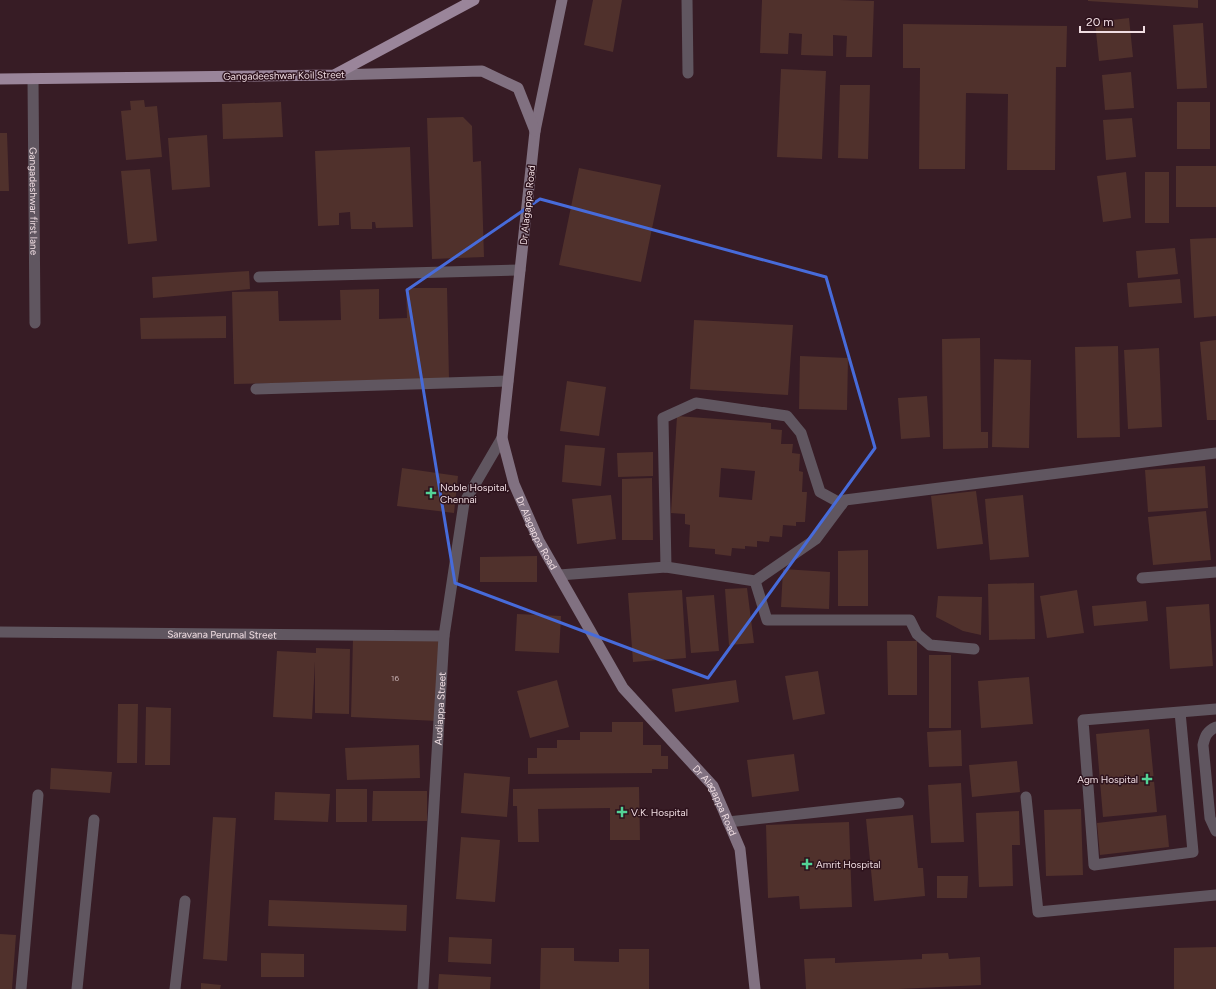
<svg xmlns="http://www.w3.org/2000/svg" width="1216" height="989" viewBox="0 0 1216 989" font-family="Figtree,sans-serif">
<style>
.building{fill:#50312c;fill-rule:evenodd}
.lines{fill:none;stroke-linecap:round;stroke-linejoin:round}
.service{stroke:#605660;stroke-width:11}
.minor{stroke:#605660;stroke-width:11}
.secondary{stroke:#817181;stroke-width:11}
.primary{stroke:#9a859a;stroke-width:11}
.marked{fill:none;stroke:#476bda;stroke-width:3;stroke-linejoin:round}
.poi-dot{fill:#53d396;stroke:#2d121c;stroke-width:1.5}
.labels{text-anchor:middle;stroke-width:3;stroke-linejoin:round;paint-order:stroke}
.number-label{font-size:8px;fill:#c8b2b4}
.street-label{font-size:10px;fill:#f0dde2;stroke:#2d121c}
.poi-label{font-size:10px;fill:#f0dde2;stroke:#2d121c;text-anchor:start}
</style>
<rect width="100%" height="100%" fill="#371c25"/>
<path class="building" d="M593 0H622L613 52 584 45Z
M762 0H840L874 1 872 57H846L847 36 833 35V56L801 55 802 34 789 33 788 54 760 53Z
M1088 0H1198V8L1088 1Z
M1129 18 1133 57 1099 61 1095 22Z
M1203 23 1207 88 1177 89 1173 25Z
M903 24 1067 26 1066 67H1056L1055 170H1007L1008 94 966 93 965 169H919L920 68H903Z
M781 69 826 71 822 159 777 157Z
M1131 72 1134 108 1105 110 1102 75Z
M840 85H870L868 159 838 158Z
M144 100 145 107 157 106 162 157 126 160 121 111 131 110 130 101Z
M281 102 283 137 223 139 222 104Z
M1177 102H1210V149H1177Z
M463 117 472 126 473 162 481 161 484 257 432 259 427 118Z
M1132 118 1136 157 1106 160 1103 120Z
M0 133H7L9 191H0Z
M207 135 210 187 172 190 168 138Z
M410 147 413 227 376 228 375 222H372V229H351L350 212 339 213V225L318 226 315 151Z
M1176 166H1216V207H1176Z
M579 168 661 185 641 282 559 265Z
M150 169 157 241 128 244 121 171Z
M1126 172 1131 218 1103 222 1097 176Z
M1145 172H1169V223H1145Z
M1216 238V316L1194 318 1190 239Z
M1175 248 1178 274 1138 278 1136 251Z
M249 271 250 289 153 298 152 277Z
M1180 279 1182 303 1129 307 1127 283Z
M406 288H447L449 379 234 384 232 292 278 291 279 321 341 320 340 290 379 289V319L407 318Z
M226 316V338L141 339 140 318Z
M694 320 793 325 788 395 690 389Z
M980 338 981 432H988V448L943 449 942 339Z
M1216 340V420H1207L1200 342Z
M1118 346 1120 437 1077 438 1075 347Z
M1159 348 1162 427 1128 429 1124 350Z
M800 356 848 358 847 410 799 409Z
M994 359 1031 360 1029 448 992 447Z
M567 381 606 387 599 436 560 431Z
M927 396 930 437 901 439 898 398Z
M677 416 771 423V429L782 430 781 444H793L792 453 800 454 799 471 803 472 802 492H807L805 522H796V526L783 525 782 537 770 536 769 542 757 541V547L745 546V549L732 548 731 556 715 554V549L689 547 690 525 685 524V514L671 513ZM721 468 755 471 752 500 719 497Z
M565 445 605 448 601 486 562 482Z
M653 452V476L618 477 617 453Z
M1205 466 1208 508 1148 512 1145 470Z
M402 468 458 476 454 513 397 506Z
M652 478 653 540H622V479Z
M976 491 983 544 937 549 931 496Z
M611 495 616 539 577 544 572 499Z
M1023 495 1029 557 990 560 985 499Z
M1206 511 1211 560 1153 565 1148 517Z
M868 550V606H838V551Z
M537 556V582H480V557Z
M783 569 830 572 829 609 781 607Z
M1034 583 1035 639 989 640 988 584Z
M747 588 754 643 729 645 725 589Z
M682 590 686 658 633 662 628 593Z
M1077 590 1084 633 1047 638 1040 596Z
M714 595 719 651 691 653 686 597Z
M938 596 982 597 981 635 963 631 936 617Z
M1146 601 1148 621 1094 626 1092 606Z
M1209 604 1213 666 1170 669 1166 607Z
M517 614 561 616 559 653 515 651Z
M353 638H440L438 721 351 717Z
M887 641H917V695H888Z
M316 648 350 649 349 714 315 713V661L312 719 273 717 277 651 316 653Z
M929 655H951V728H929Z
M818 671 825 714 793 720 785 676Z
M1029 677 1033 724 981 728 978 681Z
M557 680 569 727 530 738 517 691Z
M736 680 739 702 675 712 672 689Z
M118 704H138L137 763H117Z
M146 707 171 708 170 765H145Z
M612 722H643V745H661V756H668V769H652V773L528 774V758H537V748H557V740H580V732H612Z
M1149 729 1157 812 1103 817 1096 734Z
M961 730 962 766 929 767 927 732Z
M419 745 420 778 347 780 345 748Z
M794 754 799 791 752 797 747 760Z
M1017 761 1020 792 972 797 969 765Z
M51 768 112 772 110 793 50 789Z
M464 773 510 777 507 817 461 813Z
M961 783 964 842 931 843 928 785Z
M639 787 640 840H610V808L538 809 539 842H518L517 806H513V789Z
M336 789H367V822H336Z
M373 791H427V821H372Z
M275 792 330 794 328 822 274 820Z
M1081 809 1083 875 1046 876 1044 810Z
M1019 811 1020 845H1012L1013 886 979 887 976 813Z
M913 815 918 868H923L925 896 874 901 866 819Z
M1166 815 1169 847 1100 855 1097 823Z
M213 817 236 818 227 961 203 959Z
M849 822 852 907 800 909 799 896 768 898 766 825Z
M461 837 500 840 495 902 456 899Z
M937 876H968L967 898H937Z
M269 900 407 905 406 931 268 926Z
M0 934 16 935 12 989H0Z
M449 937 492 939 491 964 448 962Z
M1216 947V989H1174V948Z
M541 948H574V961L619 962V949H649V989H540Z
M261 953 304 954V977H261Z
M948 953 949 959 980 957 981 985 899 989H806L804 959 835 958V963L922 959V954Z
M439 974 491 977 490 989H438Z
M201 983 221 985 220 989H201Z"/>
<g class="lines">
<path class="service" d="M687 0 688 73
M259 277 520 270
M256 389 508 381
M666 567 663 418 696 403 787 416 801 433 820 492 842 504
M1142 578 1216 572
M1180 712 1193 852 1094 865 1083 720 1216 709
M1216 727C1207 731 1205 736 1203 745L1210 818 1216 831
M728 822 899 803
M175 989 185 901"/>
<g class="minor">
<path id="s1" d="M33 79 35 323"/>
<path d="M559 575 666 567 755 581 816 539 845 500 1216 453"/>
<path d="M755 581 767 620H910L917 634 930 645 974 649"/>
<path id="s2" d="M0 632 444 636"/>
<path d="M1026 797 1038 912 1216 895"/>
<path d="M21 989 38 795"/>
<path d="M77 989 94 820"/>
<path id="s3" d="M423 989 444 636 464 503 502 438"/>
</g>
<g class="secondary">
<path id="s4" d="M562 0 535 131 502 438 514 484 539 541 623 688 713 786 740 849 755 989"/>
<path d="M334 75 482 71 518 88 535 131"/>
</g>
<path class="primary" d="M0 79 334 75 474 0"/>
</g>
<path class="marked" d="M540 199 826 277 875 448 708 678 455 583 407 290Z"/>
<g class="poi-dot">
<path d="M429 487h4v4h4v4h-4v4h-4v-4h-4v-4h4z"/>
<path d="M1145 773h4v4h4v4h-4v4h-4v-4h-4v-4h4z"/>
<path d="M620 806h4v4h4v4h-4v4h-4v-4h-4v-4h4z"/>
<path d="M805 858h4v4h4v4h-4v4h-4v-4h-4v-4h4z"/>
</g>
<g class="labels">
<g class="number-label">
<text x="395" y="681">16</text>
</g>
<g class="street-label">
<text transform="translate(284 75) rotate(-1)" y="4">Gangadeeshwar Koil Street</text>
<text dy="4" stroke="none"><textPath href="#s1" startOffset="122">Gangadeshwar first lane</textPath></text>
<text transform="translate(527 205) rotate(-84)" y="4">Dr Alagappa Road</text>
<text dy="4" stroke="none"><textPath href="#s4" startOffset="544">Dr Alagappa Road</textPath></text>
<text dy="4" stroke="none"><textPath href="#s2" startOffset="222">Saravana Perumal Street</textPath></text>
<text dy="4" stroke="none"><textPath href="#s3" startOffset="281">Audiappa Street</textPath></text>
<text dy="4" stroke="none"><textPath href="#s4" startOffset="868">Dr Alagappa Road</textPath></text>
</g>
<g class="poi-label">
<text x="440" y="491">Noble Hospital,<tspan x="440" dy="12">Chennai</tspan></text>
<text x="1138" y="783" text-anchor="end">Agm Hospital</text>
<text x="631" y="816">V.K. Hospital</text>
<text x="816" y="868">Amrit Hospital</text>
</g>
</g>
<path d="M1080 26v6h64v-6" fill="none" stroke="#f0dde2" stroke-width="2"/>
<text x="1086" y="26" font-size="12" fill="#f0dde2" stroke="#2d121c" stroke-width="3" paint-order="stroke">20 m</text>
</svg>
